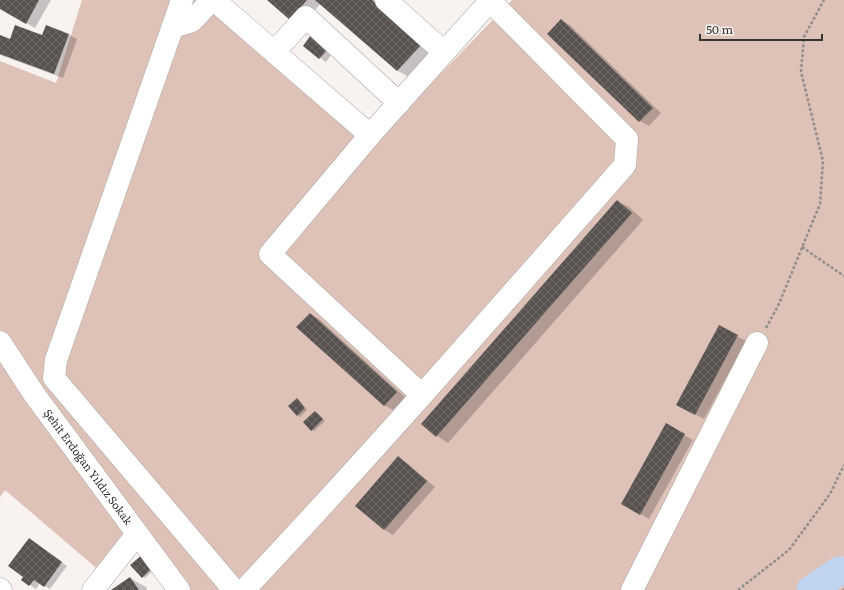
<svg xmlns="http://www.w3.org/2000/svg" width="844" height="590" viewBox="0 0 844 590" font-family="Literata,serif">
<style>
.green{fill:#dec2b8}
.shadow{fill:#0003}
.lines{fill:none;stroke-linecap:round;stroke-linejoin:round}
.river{stroke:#c1d4ef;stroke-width:29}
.building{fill:url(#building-cross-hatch)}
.minor-casing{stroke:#aba6a4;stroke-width:23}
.path{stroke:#918d8c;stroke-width:2.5;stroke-dasharray:3 2;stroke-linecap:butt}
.minor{stroke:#fff;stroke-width:22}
.labels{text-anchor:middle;stroke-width:4;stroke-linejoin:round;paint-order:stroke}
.street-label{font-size:11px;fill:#363433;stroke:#f8f2f0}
</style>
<defs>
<pattern id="building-cross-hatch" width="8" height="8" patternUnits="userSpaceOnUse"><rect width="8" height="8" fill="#585351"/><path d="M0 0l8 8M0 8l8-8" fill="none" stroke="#6d6968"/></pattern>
</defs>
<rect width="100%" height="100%" fill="#f8f2f0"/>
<path class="green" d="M82 0H229L374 143 512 0H844V590H187L136 525 101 572 5 490 0 497V61L56 83Z"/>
<path class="shadow" d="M0 0H51L35 28 0 8Z
M269 0H375L432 51 409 77 398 71 321 3 302 25Z
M561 20 570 25 661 113 649 126 640 121 548 34Z
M68 34 77 39 63 78 0 55V36L10 40Z
M304 46 333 52 326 62Z
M617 201 629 207 643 220 448 443 437 436 423 424Z
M310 314 319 319 405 397 393 410 384 405Z
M719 327 746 341 704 419 686 409Z
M299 401 307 410 300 417 297 415Z
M318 414 325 421 314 431 311 430Z
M666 425 693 440 649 519 622 504Z
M398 458 407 463 435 487 393 535 385 530 357 505Z
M35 543 67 566 50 589 40 583 36 589 23 580Z
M132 565 156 568 145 578Z
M130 578 146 587 147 590H113Z"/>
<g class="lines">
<path class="river" d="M811 590 839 571H844"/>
</g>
<path class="building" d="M0 0H39L26 24 0 9Z
M267 0H307L290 20Z
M315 0H372L422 44 397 71Z
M561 19 653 108 639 122 547 34Z
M15 25 42 35 46 25 69 34 54 74 0 54V35L10 39Z
M311 35 328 49 319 59 303 46Z
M617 200 632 213 436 437 421 424Z
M310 313 397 392 384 406 296 327Z
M719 325 738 335 695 415 676 405Z
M297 398 305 408 297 416 288 406Z
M315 411 323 419 311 431 303 422Z
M666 423 685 434 640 515 621 504Z
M398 456 427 481 384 530 355 506Z
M29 538 62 562 44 587 34 580 29 586 21 580 23 577 8 566Z
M143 554 154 566 142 578 130 565Z
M130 577 139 590H111Z"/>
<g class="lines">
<g class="minor-casing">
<g id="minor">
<path d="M182 0 56 360 54 378 234 590"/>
<path d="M214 0 370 135"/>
<path d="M386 0 444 52"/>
<path d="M173 27 192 21 212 0"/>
<path d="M274 52 306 17 399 103"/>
<path id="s1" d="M0 342 34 394 179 590"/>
<path d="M422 395 270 254 370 135 490 1"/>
<path d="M0 589 1 590"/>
<path d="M93 590 137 534"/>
<path d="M244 590C375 451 499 308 625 165L627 139 489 0"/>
<path d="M632 590 757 343"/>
</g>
</g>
<path class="path" d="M802 247 844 276
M766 328 778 306 820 204 823 161 801 72 804 37 824 0
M738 590 789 550 830 494 844 465
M843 590 844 589"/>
<use href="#minor" class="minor"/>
</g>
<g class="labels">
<g class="street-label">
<text dy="4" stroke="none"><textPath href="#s1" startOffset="153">Şehit Erdoğan Yıldız Sokak</textPath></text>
</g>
</g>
<path d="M700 34v6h122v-6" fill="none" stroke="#363433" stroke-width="2"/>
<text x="706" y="34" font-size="12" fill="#363433" stroke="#f8f2f0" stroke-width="3" paint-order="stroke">50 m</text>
</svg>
